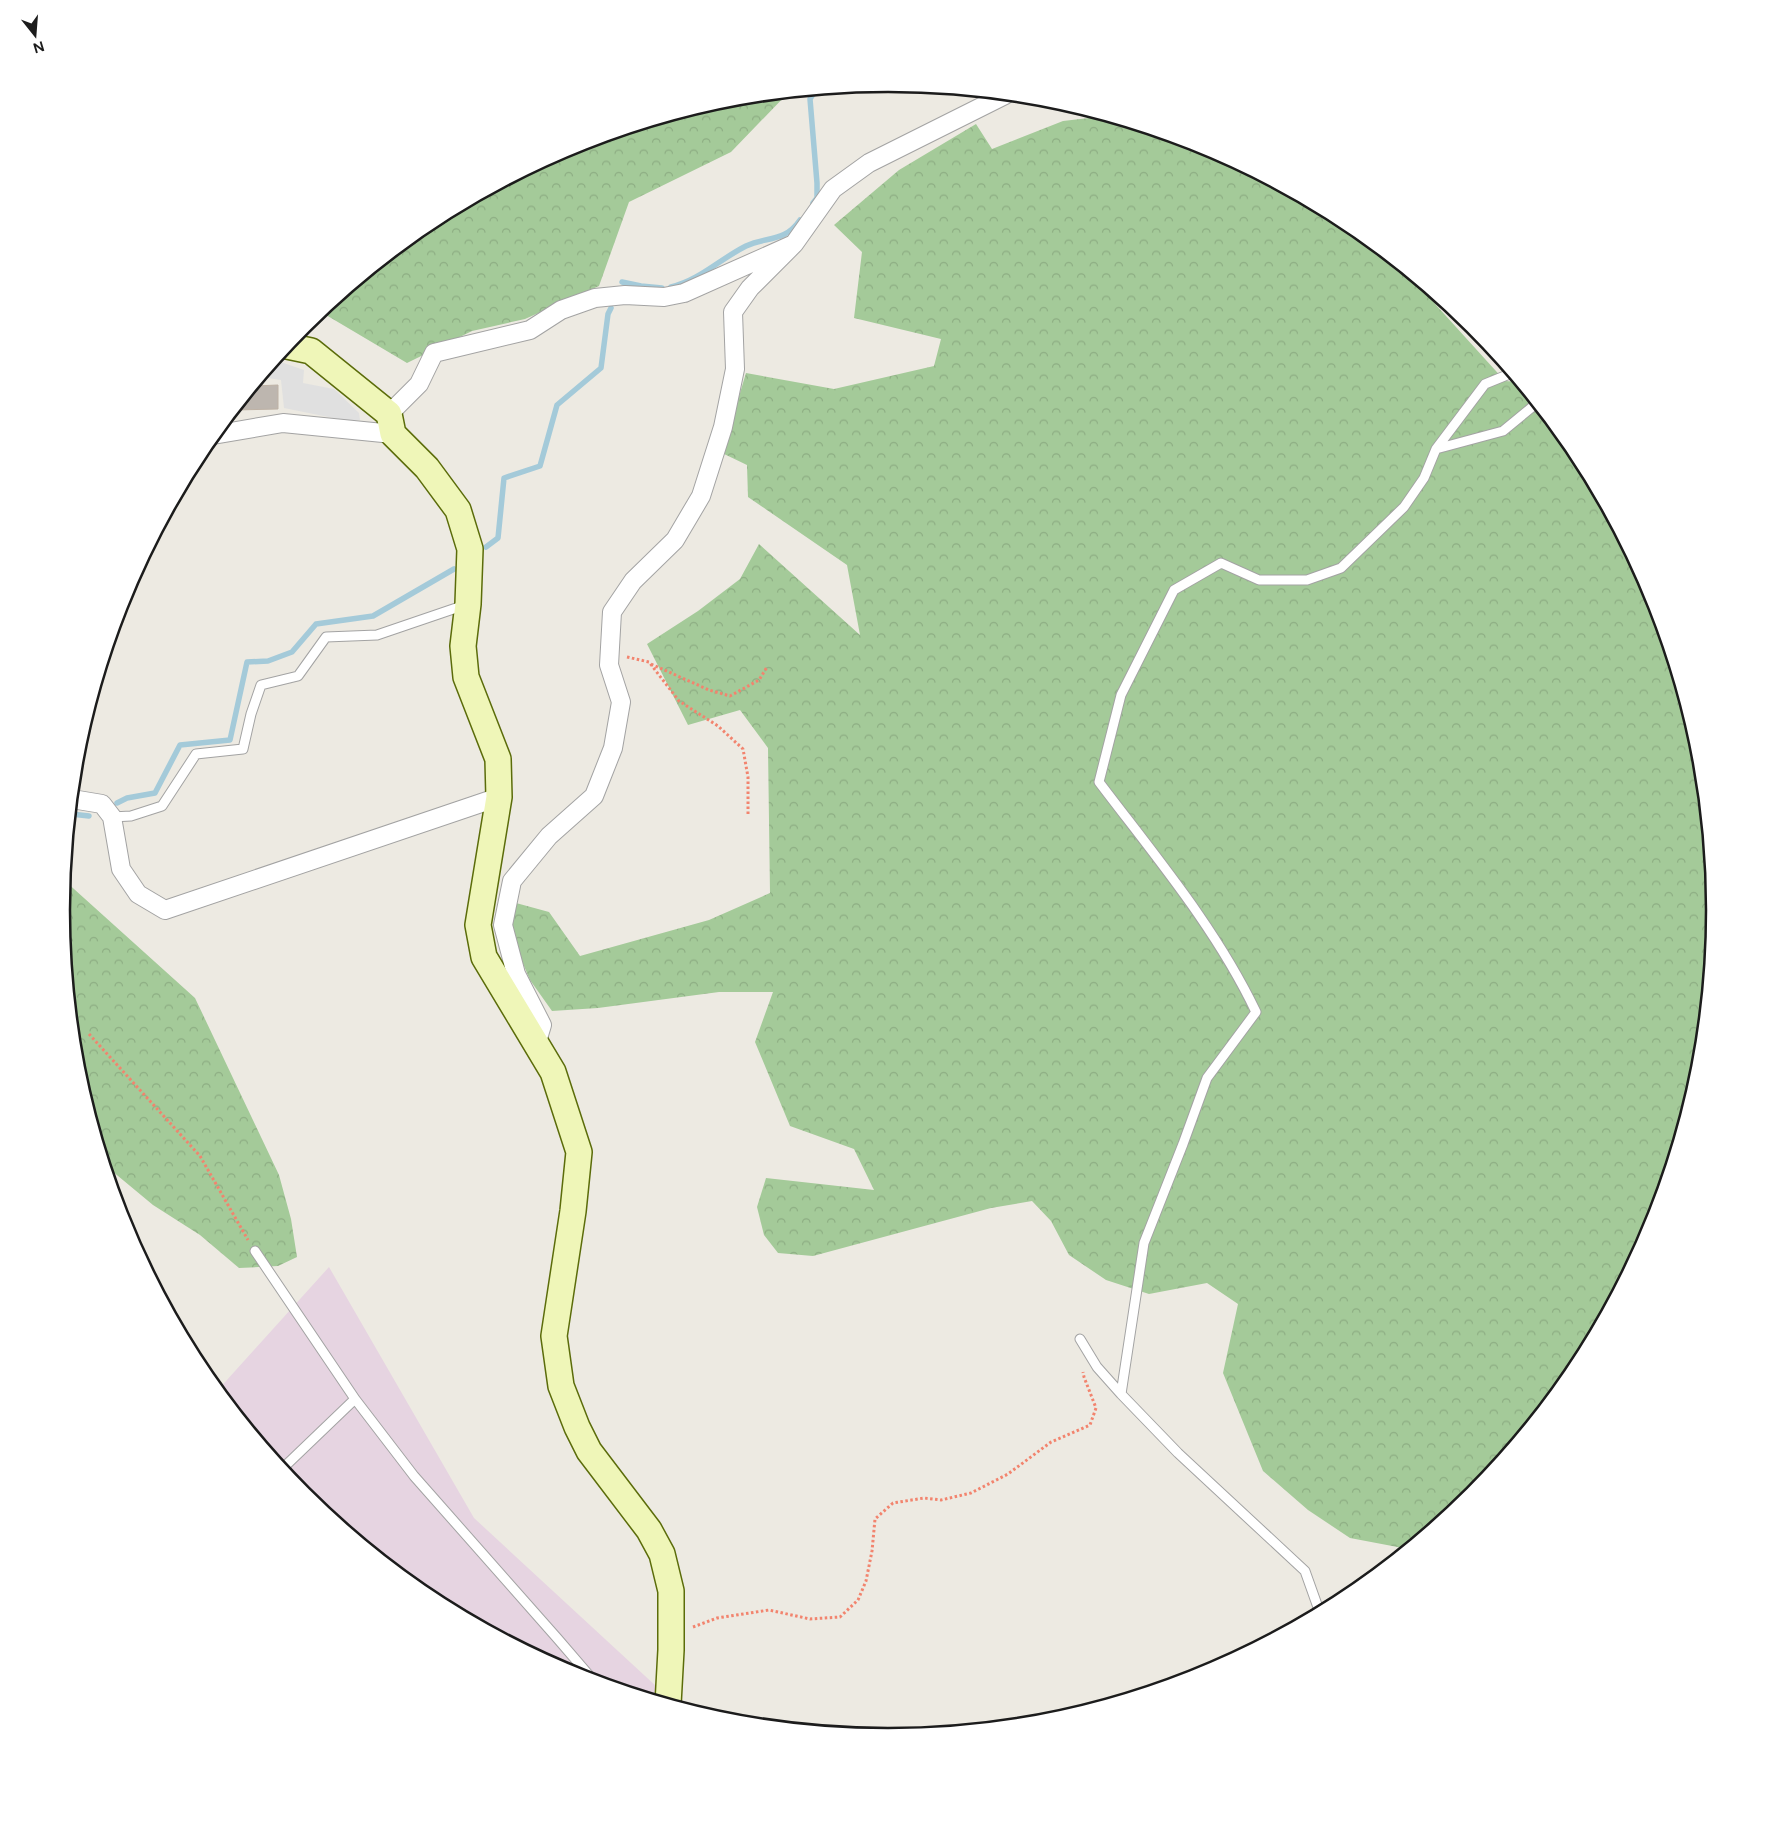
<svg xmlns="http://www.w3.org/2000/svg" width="1777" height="1821" viewBox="0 0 1777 1821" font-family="Figtree,sans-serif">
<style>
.industrial{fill:#e6d4e1}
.forest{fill:url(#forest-crowns)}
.parking{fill:#e0e0e0}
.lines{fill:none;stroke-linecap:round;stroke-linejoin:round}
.stream{stroke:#a4cad9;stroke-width:5.5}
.building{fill:#bdb6af;stroke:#beb2a5}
.lane-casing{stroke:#a3a3a3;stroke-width:11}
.street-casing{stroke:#a3a3a3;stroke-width:20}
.secondary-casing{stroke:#5b6c0a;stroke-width:28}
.path{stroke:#f2846e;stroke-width:3;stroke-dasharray:2.5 2.5;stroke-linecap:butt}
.lane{stroke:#fff;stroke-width:9}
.street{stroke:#fff;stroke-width:18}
.secondary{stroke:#eff6b8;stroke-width:25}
.rim{fill:none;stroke:#1c1c1c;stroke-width:2.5}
</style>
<defs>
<pattern id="forest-crowns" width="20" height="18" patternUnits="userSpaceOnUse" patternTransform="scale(1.25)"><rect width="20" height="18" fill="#a4ca99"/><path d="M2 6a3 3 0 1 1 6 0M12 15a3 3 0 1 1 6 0" fill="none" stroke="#8dad83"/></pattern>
</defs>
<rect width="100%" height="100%" fill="#edeae2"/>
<path class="industrial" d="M329 1267 474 1518 657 1687 656 1700 572 1675 429 1598 303 1495 217 1391Z"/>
<path class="forest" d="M788 93 731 152 629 202 599 286 525 319 472 331 407 363 321 312 429 223 572 146 727 99Z
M1106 116 1205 146 1348 223 1414 276 1436 305 1505 381 1520 382 1576 451 1653 594 1700 749 1716 910 1700 1072 1653 1227 1576 1370 1473 1496 1408 1549 1350 1538 1308 1510 1263 1471 1223 1373 1238 1304 1207 1283 1149 1294 1106 1280 1069 1255 1051 1221 1032 1201 991 1208 813 1256 778 1253 764 1235 757 1207 766 1178 874 1190 854 1149 790 1126 755 1042 773 992H719L598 1008 552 1011 530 980 511 936 516 903 549 912 580 956 709 920 770 893 768 748 740 710 688 725 647 644 698 611 740 579 759 544 860 635 847 565 748 497 747 465 722 453 746 373 834 389 934 366 941 339 854 318 862 252 834 225 899 170 976 124 992 149 1063 121Z
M64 880 195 998 279 1175 291 1219 297 1257 278 1266 239 1268 200 1235 153 1205 106 1166 77 1072 61 910Z"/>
<path class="parking" d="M275 360 304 370 303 383 334 389 359 413 360 420 348 421 284 408 281 380 261 377Z"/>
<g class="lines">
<path class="stream" d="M813 203 817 198V183L810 99 815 91
M622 282 641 286 662 288
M671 287C700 280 720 259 746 246 767 236 784 243 800 220
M486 547 498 538 504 478 540 466 557 405 601 368 608 314 611 308
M117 803 127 798 155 793 180 745 230 740 247 662 268 661 292 652 316 624 373 616 454 569
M71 814 89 816"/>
</g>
<path class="building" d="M278 385V409L235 410 254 386Z"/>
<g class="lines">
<g class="lane-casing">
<path id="lane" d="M1436 449 1503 431 1537 403
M112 817 131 816 162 806 196 754 243 749 251 714 261 685 298 676 326 637 377 635 465 605
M255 1251 355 1399
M1080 1339 1097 1367 1121 1394 1178 1453 1305 1571 1320 1613
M1121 1394 1144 1243 1183 1144 1207 1078 1256 1012C1216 928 1155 856 1099 782L1121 695 1174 590 1221 563 1259 580H1307L1341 568 1404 507 1424 478 1436 449 1485 384 1512 373
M282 1469 355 1399 414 1476 557 1638 594 1681"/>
</g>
<g class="street-casing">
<path id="street" d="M389 414 419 384 434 353 530 330 561 310 595 298 625 295 664 297 684 293 794 244 833 189 869 163 1005 95
M213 435 283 423 393 434
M72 799 102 804 112 817 121 869 138 894 165 910 499 797
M536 1045 542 1025 516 974 503 925 512 881 549 836 594 796 613 748 621 702 609 665 612 612 633 581 675 540 701 496 723 427 735 369 733 312 750 288 794 244"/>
</g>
<g class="secondary-casing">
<path id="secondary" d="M287 346 311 351 389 414 393 434 427 468 458 510 470 549 468 604 463 646 466 677 498 759 499 797 478 925 484 957 553 1072 579 1152 573 1211 554 1336 561 1386 577 1427 589 1451 649 1530 662 1554 671 1591V1650L668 1704"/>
</g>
<path class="path" d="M627 657 649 662 679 701 718 726 743 749 748 777V816
M651 664 709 690 730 696 759 680 767 667
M89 1034 200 1156 248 1240
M693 1627 717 1618 769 1610 810 1619 840 1617 858 1600 866 1581 872 1551 875 1519 893 1503 924 1498 941 1500 971 1493 1008 1474 1051 1442 1090 1425 1096 1408 1084 1377 1083 1372"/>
<use href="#lane" class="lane"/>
<use href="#street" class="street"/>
<use href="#secondary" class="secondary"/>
</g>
<path d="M0 0H1777V1821H0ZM70 910a818 818 0 1 1 1636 0a818 818 0 1 1-1636 0Z" fill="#fff" fill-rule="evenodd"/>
<path class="rim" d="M70 910a818 818 0 1 1 1636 0a818 818 0 1 1-1636 0Z"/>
<g transform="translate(35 35) rotate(163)" stroke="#ffffff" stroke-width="4" paint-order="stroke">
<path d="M0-4L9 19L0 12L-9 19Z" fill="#1c1c1c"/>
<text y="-8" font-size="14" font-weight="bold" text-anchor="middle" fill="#1c1c1c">N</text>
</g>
</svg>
